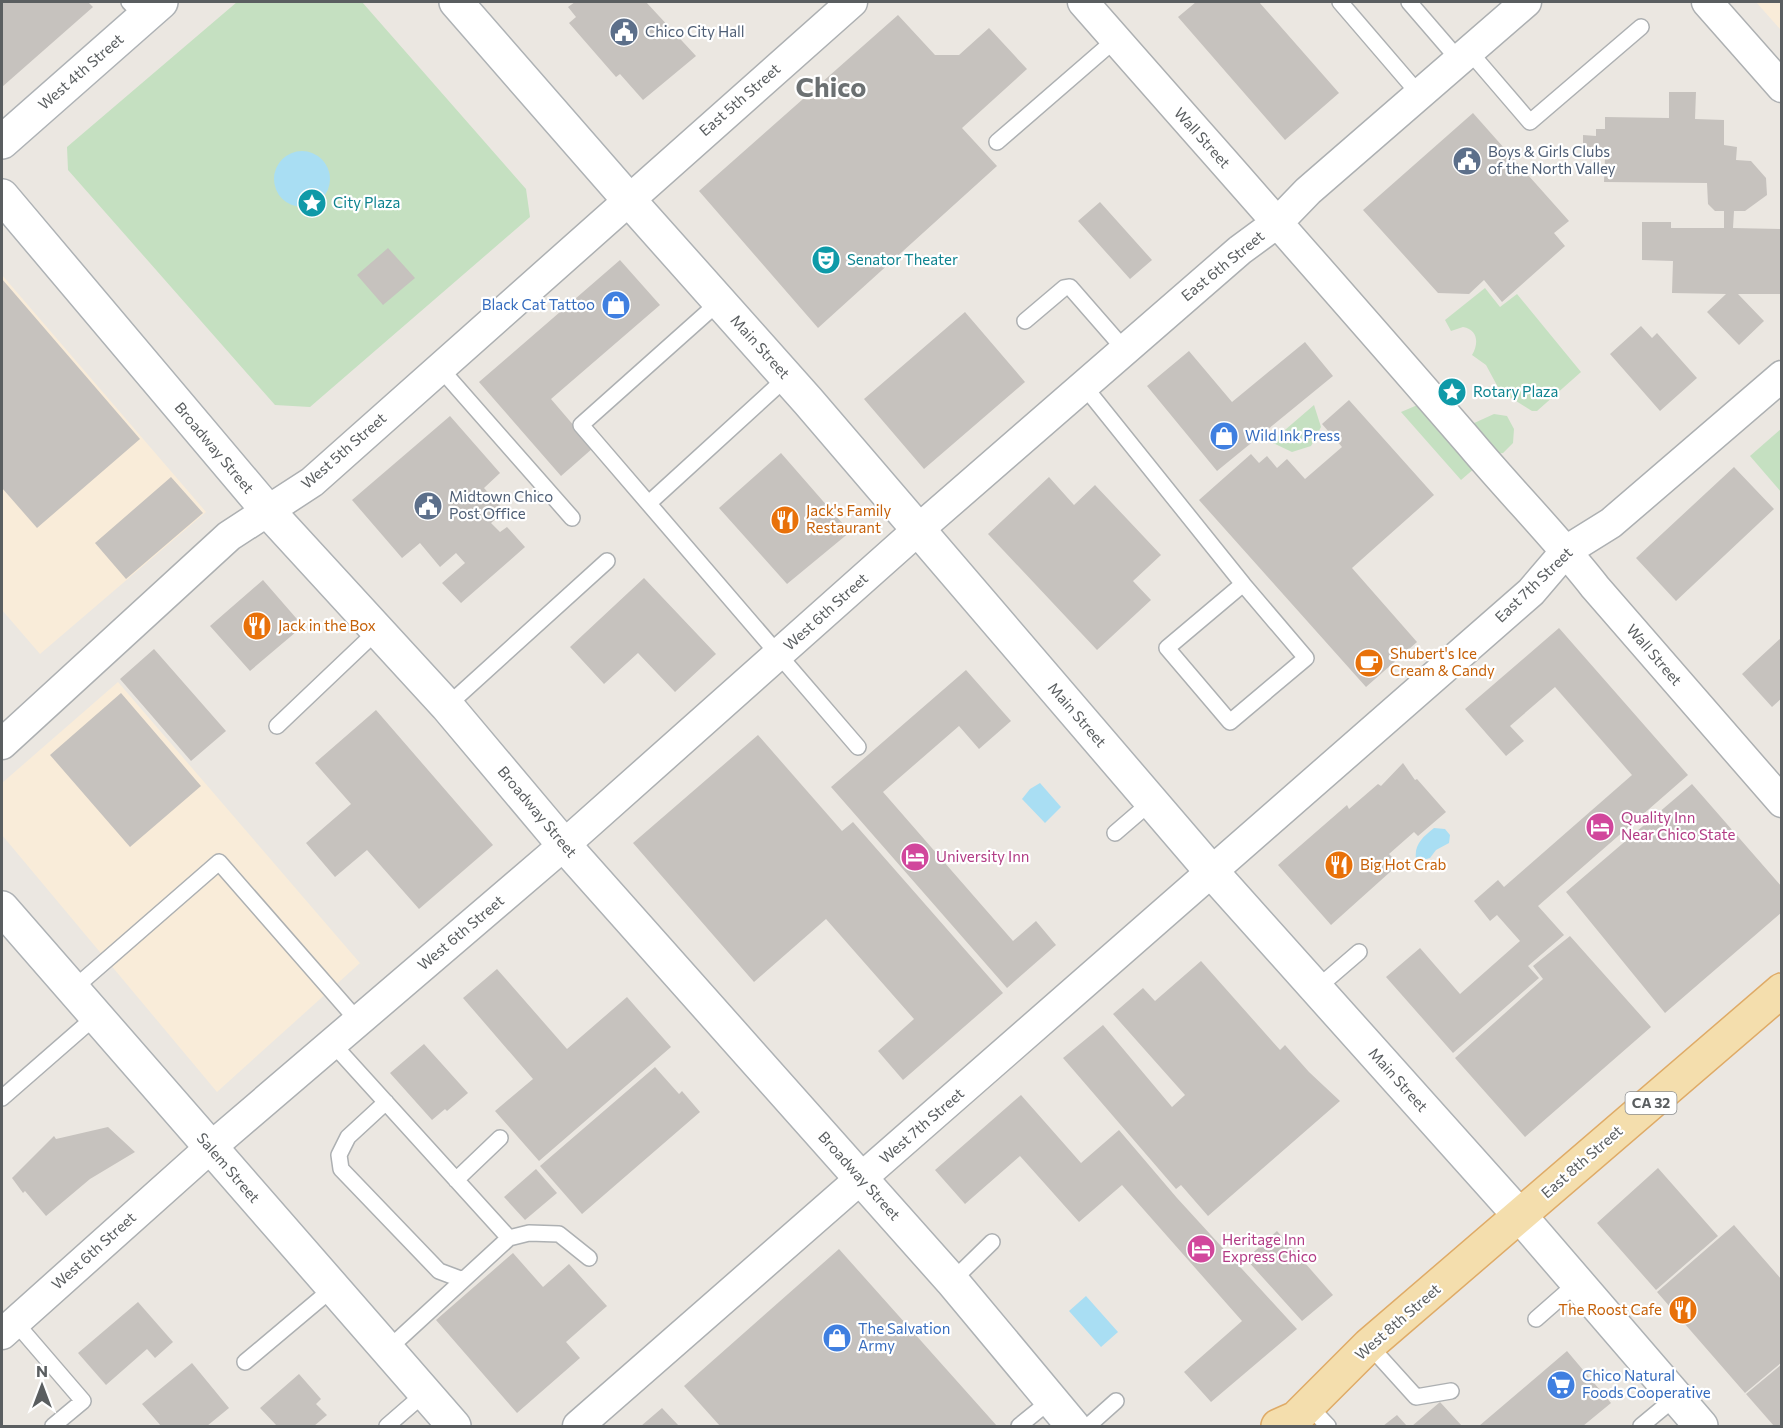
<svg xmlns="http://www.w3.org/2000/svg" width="1783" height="1428" viewBox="0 0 1783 1428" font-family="Commissioner,sans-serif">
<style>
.commercial{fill:#f9ecd9}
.green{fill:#c5e0c1}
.water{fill:#a9def3}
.building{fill:#c6c2be}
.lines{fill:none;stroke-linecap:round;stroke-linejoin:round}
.lane-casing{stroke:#adb0b2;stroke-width:18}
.street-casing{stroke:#adb0b2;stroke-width:33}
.secondary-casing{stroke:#aeb2b5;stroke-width:36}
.primary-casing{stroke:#dfab67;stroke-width:36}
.lane{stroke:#fff;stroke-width:15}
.street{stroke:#fff;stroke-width:30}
.secondary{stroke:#fff;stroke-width:33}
.primary{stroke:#f4dead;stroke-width:33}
.labels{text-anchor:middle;stroke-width:4.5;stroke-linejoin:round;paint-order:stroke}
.shield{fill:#fff;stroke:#8c8e90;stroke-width:1.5}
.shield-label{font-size:14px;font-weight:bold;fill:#5a5e60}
.service-label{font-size:15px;fill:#4e5e75;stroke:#fff;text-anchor:start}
.street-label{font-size:15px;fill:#5a5e60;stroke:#fff}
.culture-label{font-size:15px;fill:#0d838f;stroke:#fff;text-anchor:start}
.shop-label{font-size:15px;fill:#366cbe;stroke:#fff;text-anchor:start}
.food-label{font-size:15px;fill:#c56008;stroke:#fff;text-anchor:start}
.hotel-label{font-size:15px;fill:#b23c85;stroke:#fff;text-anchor:start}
.town-label{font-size:27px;font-weight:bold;fill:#6b7072;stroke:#fff}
</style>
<rect width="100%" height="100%" fill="#ebe7e1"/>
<path class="commercial" d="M1756 2H1781V31V30Z
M2 275 206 512 40 654 2 610Z
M118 682 365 969 360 963 217 1092 2 835V783Z"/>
<path class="green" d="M237 2H362L526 189 530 217 310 407 275 405 68 170 67 147Z
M1485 288 1500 307 1517 294 1581 372 1537 411H1532L1500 391 1486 365 1472 355C1479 343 1478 330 1463 327L1451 331 1445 320Z
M1427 401 1472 424 1494 414 1507 416 1514 429 1513 443 1503 453 1490 455 1461 480 1401 412Z
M1314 405 1321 427 1311 446 1292 452 1271 442Z
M1781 429V492L1750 456Z"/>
<path class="water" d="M274 179a28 28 0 1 1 56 0a28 28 0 1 1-56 0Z
M1040 783 1061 807 1045 823 1022 799 1030 789Z
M1434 828 1445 829 1450 835 1449 843 1436 850 1430 858 1419 861 1416 859C1414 844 1423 837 1434 828Z
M1086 1296 1118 1332 1101 1347 1069 1311Z"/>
<path class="building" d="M2 2H88L93 7 2 87Z
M575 2H646L696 56 643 100 620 74 616 77 569 23 576 17 568 7Z
M1196 2H1259L1339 93 1285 140 1178 17Z
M898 15 935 55H959L989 28 1027 69 962 128 997 166 818 328 699 191Z
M1669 92H1696L1695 119 1724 120V145L1737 147 1736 160 1751 161 1766 178 1767 195 1745 211H1734L1733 228 1782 229V294H1738L1764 321 1739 345 1707 312 1726 294 1672 293 1673 261 1642 260V222H1671V228H1724V211H1715L1708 204 1707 183 1604 182 1605 157H1596V149L1583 148V135L1596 136V129H1605V117L1669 118Z
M1473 113 1569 221 1554 233 1565 246 1502 302 1484 280 1469 294 1438 293 1363 210Z
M1100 202 1152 260 1130 279 1078 221Z
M388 248 415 278 383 305 357 275Z
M620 260 660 305 551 399 593 448 561 476 479 382Z
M2 279 140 439 37 528 2 488Z
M965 312 1025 382 924 469 864 399Z
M1641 326 1652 338 1657 333 1697 378 1660 411 1610 354Z
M1305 342 1333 376 1217 471 1147 386 1189 351 1232 402Z
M1349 400 1434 495 1352 568 1417 642 1366 687 1199 500 1251 454 1259 463 1267 456 1277 468 1287 459 1305 479 1342 447 1322 424Z
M450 416 500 473 484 488 505 511 491 523 500 532 507 527 525 547 461 603 442 583 465 563 456 553 440 567 420 543 402 558 352 500Z
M781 453 850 532 787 584 719 508Z
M1734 467 1774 509 1676 601 1636 558Z
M171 477 203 513 126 579 95 543Z
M1049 477 1074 505 1095 485 1161 555 1133 581 1151 600 1097 650 988 534Z
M644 578 716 654 675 692 638 653 604 684 570 647Z
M263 580 303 626 250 671 210 626Z
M1559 628 1688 775 1538 906 1564 935 1528 966 1539 978 1453 1053 1386 977 1420 948 1460 994 1520 941 1497 915 1490 921 1474 901 1498 880 1504 887 1632 775 1555 687 1510 726 1524 741 1506 756 1465 709Z
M1782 637V698L1772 707 1742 674Z
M154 649 226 731 191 761 120 679Z
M966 670 1011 721 979 749 959 726 883 792 1013 941 1036 921 1056 945 1007 988 831 787Z
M121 693 201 786 130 847 50 755Z
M376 710 493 845 419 909 367 850 335 877 306 843 351 804 315 763Z
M758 735 842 831 853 822 1003 993 903 1080 878 1051 914 1019 826 919 754 982 633 843Z
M1403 763 1415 780 1417 779 1446 812 1418 836 1414 832 1389 854 1399 864 1331 925 1278 865 1347 805 1349 809 1378 784 1381 786Z
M1692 784 1782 887V912L1665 1013 1566 892Z
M1570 936 1651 1027 1525 1137 1455 1058 1543 979 1533 966Z
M1201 961 1280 1050 1285 1045 1309 1072 1340 1101 1208 1216 1181 1185 1176 1189 1063 1058 1103 1025 1172 1107 1185 1095 1113 1014 1143 988 1155 1001Z
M497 969 567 1049 627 997 671 1047 539 1161 495 1111 533 1079 463 998Z
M424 1044 468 1093 447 1111 445 1109 432 1120 390 1073Z
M655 1067 679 1094 682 1091 700 1112 582 1214 540 1166Z
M1021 1095 1081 1163 1119 1130 1177 1198 1297 1329 1211 1402 1184 1372 1242 1321 1122 1185 1079 1222 1020 1156 965 1204 935 1170Z
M108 1127 135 1152 90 1179 46 1216 25 1191 23 1193 12 1178 54 1136 56 1139Z
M1658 1168 1718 1236 1656 1290 1597 1223Z
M536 1169 557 1193 525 1220 504 1197Z
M1734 1225 1782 1280V1362L1745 1393 1657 1292Z
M1277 1231 1333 1295 1302 1321 1246 1259Z
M839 1249 964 1389 997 1426H720L684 1386Z
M513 1253 543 1287 569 1264 607 1306 566 1342 580 1358 517 1413 436 1320Z
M138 1302 173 1342 155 1358 147 1349 106 1385 78 1353Z
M1567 1351 1611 1403 1583 1426H1479Z
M192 1363 229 1408 207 1426H161L142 1404Z
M1782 1364V1426H1774L1746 1394Z
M299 1374 321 1399 316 1404 327 1415 314 1426H277L260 1408Z
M1440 1402 1462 1426H1412Z
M662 1408 679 1426H641Z
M1397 1415 1407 1426H1383Z"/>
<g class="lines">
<g class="lane-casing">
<path id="lane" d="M129 2 143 17
M1340 2 1419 94
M1409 2 1459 60
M1469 51 1530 122 1641 27
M997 142 1116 39
M719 302 581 425 858 747
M1025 321 1064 288 1070 287 1125 350
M440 368 572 518
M1084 386 1243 584 1167 648 1230 722 1306 658 1243 584
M649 503 786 378
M447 706 607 561
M277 726 377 631
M1115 833 1151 802
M1316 989 1359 952
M72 990 219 862 358 1021
M332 1043 509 1238 387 1350
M2 1098 96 1016
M386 1102 348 1137 339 1155 341 1169 439 1271 463 1280
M456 1180 500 1138
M509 1238 529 1233 559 1234 589 1258
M952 1281 992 1242
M1536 1319 1577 1283
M15 1322 83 1401 53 1426
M1369 1345 1416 1397 1451 1391
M245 1362 333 1288
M1309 1406 1328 1426
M387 1426 425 1393
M1019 1426 1051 1400
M1088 1426 1116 1401
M1641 1426 1676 1397"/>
</g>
<g class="street-casing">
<path id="street" d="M1083 2C1212 149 1342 295 1470 443 1511 492 1556 537 1595 587L1782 802
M1707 2 1782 87
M2 744 229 536 312 482 852 2
M2 1334 210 1148 564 845 919 529 1240 250 1278 222 1308 191 1526 2
M578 1426 1531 592 1566 551 1611 523 1782 376"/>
</g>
<g class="secondary-casing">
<path id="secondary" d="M456 2 628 199 808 401 1211 871 1520 1216 1701 1426
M2 142 161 2
M2 196 268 511 447 706 564 845 952 1281 1073 1426
M2 908 454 1426"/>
</g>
<g class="primary-casing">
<path id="primary" d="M1278 1426 1296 1418 1369 1345 1782 990"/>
</g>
<use href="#lane" class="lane"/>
<use href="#street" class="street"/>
<use href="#secondary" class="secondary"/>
<use href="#primary" class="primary"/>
</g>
<defs>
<g id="civic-disc" transform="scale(1.5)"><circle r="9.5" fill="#5c6f8a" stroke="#fff"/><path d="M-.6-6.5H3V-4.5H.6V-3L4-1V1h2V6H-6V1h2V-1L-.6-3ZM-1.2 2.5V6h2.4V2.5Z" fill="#fff"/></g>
<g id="sight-disc" transform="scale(1.5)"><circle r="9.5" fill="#0f9aa8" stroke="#fff"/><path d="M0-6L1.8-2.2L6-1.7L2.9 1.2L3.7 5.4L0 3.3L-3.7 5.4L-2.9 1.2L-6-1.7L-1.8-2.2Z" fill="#fff"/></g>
<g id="theatre-disc" transform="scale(1.5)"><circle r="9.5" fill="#0f9aa8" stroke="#fff"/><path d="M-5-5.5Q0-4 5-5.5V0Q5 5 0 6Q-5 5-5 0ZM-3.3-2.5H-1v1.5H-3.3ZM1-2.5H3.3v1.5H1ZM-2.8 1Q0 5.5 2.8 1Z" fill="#fff"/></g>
<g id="shop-disc" transform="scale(1.5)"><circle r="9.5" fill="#3f7fe0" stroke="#fff"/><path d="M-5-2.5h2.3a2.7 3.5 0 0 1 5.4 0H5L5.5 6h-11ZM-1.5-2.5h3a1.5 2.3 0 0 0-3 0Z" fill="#fff"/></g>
<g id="restaurant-disc" transform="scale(1.5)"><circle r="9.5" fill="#e8710a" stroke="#fff"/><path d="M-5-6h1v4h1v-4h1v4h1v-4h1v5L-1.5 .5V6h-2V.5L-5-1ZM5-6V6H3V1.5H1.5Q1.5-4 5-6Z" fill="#fff"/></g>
<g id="cafe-disc" transform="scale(1.5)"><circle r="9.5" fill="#e8710a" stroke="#fff"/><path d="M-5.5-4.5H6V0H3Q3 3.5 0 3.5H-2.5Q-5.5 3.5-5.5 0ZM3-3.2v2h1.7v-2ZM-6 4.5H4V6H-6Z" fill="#fff"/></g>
<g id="hotel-disc" transform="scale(1.5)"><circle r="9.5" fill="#d1479c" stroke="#fff"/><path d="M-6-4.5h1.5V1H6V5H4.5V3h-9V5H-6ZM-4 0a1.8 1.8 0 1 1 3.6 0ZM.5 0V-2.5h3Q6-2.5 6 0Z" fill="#fff"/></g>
<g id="supermarket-disc" transform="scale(1.5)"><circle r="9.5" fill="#3f7fe0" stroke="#fff"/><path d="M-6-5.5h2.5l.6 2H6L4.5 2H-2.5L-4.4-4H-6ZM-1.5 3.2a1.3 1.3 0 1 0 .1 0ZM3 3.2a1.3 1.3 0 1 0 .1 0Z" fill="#fff"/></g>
</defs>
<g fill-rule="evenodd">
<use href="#civic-disc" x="624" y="32"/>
<use href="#civic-disc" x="1467" y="161"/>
<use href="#sight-disc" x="312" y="203"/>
<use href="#theatre-disc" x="826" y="260"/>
<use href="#shop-disc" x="616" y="305"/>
<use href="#sight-disc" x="1452" y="392"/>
<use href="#shop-disc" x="1224" y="436"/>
<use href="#civic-disc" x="428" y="506"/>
<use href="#restaurant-disc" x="785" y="520"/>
<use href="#restaurant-disc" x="257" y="626"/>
<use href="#cafe-disc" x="1369" y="663"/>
<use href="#hotel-disc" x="1600" y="827"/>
<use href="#hotel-disc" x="915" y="857"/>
<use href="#restaurant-disc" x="1339" y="865"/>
<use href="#hotel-disc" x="1201" y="1249"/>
<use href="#restaurant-disc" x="1683" y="1310"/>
<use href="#shop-disc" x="837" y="1338"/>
<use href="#supermarket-disc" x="1561" y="1385"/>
</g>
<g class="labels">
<rect class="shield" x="1625.5" y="1092" width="51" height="22" rx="4.5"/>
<g class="shield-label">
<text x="1651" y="1108">CA 32</text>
</g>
<g class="service-label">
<text x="645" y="37">Chico City Hall</text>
<text x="1488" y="157">Boys &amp; Girls Clubs<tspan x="1488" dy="17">of the North Valley</tspan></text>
<text x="449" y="502">Midtown Chico<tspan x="449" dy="17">Post Office</tspan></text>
</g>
<g class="street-label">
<text transform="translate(81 72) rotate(-41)" y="5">West 4th Street</text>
<text transform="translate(740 100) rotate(-41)" y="5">East 5th Street</text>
<text transform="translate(1202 138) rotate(48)" y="5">Wall Street</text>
<text transform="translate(1223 266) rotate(-39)" y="5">East 6th Street</text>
<text transform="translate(760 347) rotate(48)" y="5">Main Street</text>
<text transform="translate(214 448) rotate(50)" y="5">Broadway Street</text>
<text transform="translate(344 451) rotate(-41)" y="5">West 5th Street</text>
<text transform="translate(1534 585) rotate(-44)" y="5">East 7th Street</text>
<text transform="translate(826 612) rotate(-42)" y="5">West 6th Street</text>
<text transform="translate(1654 655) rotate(49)" y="5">Wall Street</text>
<text transform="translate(1077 715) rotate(49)" y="5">Main Street</text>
<text transform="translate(537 812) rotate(50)" y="5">Broadway Street</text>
<text transform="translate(461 933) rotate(-40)" y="5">West 6th Street</text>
<text transform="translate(1398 1080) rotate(48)" y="5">Main Street</text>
<text transform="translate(922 1126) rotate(-41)" y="5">West 7th Street</text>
<text transform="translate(1582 1162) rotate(-41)" y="5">East 8th Street</text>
<text transform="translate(228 1168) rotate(49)" y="5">Salem Street</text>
<text transform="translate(859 1176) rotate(48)" y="5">Broadway Street</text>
<text transform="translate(94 1251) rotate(-42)" y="5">West 6th Street</text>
<text transform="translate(1398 1322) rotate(-41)" y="5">West 8th Street</text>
</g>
<g class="culture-label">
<text x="333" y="208">City Plaza</text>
<text x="847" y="265">Senator Theater</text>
<text x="1473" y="397">Rotary Plaza</text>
</g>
<g class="shop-label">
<text x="595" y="310" text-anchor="end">Black Cat Tattoo</text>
<text x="1245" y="441">Wild Ink Press</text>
<text x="858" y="1334">The Salvation<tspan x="858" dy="17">Army</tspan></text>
<text x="1582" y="1381">Chico Natural<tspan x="1582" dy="17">Foods Cooperative</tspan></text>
</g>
<g class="food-label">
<text x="806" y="516">Jack's Family<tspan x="806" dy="17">Restaurant</tspan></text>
<text x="278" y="631">Jack in the Box</text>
<text x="1390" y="659">Shubert's Ice<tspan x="1390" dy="17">Cream &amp; Candy</tspan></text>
<text x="1360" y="870">Big Hot Crab</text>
<text x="1662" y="1315" text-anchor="end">The Roost Cafe</text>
</g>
<g class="hotel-label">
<text x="1621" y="823">Quality Inn<tspan x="1621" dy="17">Near Chico State</tspan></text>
<text x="936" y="862">University Inn</text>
<text x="1222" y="1245">Heritage Inn<tspan x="1222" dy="17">Express Chico</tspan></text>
</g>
<g class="town-label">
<text x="831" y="97">Chico</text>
</g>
</g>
<rect width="1783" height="1428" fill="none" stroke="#5a5e60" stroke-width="6"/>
<g transform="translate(42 1386)" stroke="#ffffff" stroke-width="4.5" paint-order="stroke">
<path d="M0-4.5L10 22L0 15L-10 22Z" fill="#5a5e60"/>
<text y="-9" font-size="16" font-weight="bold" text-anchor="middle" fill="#5a5e60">N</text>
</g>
</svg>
